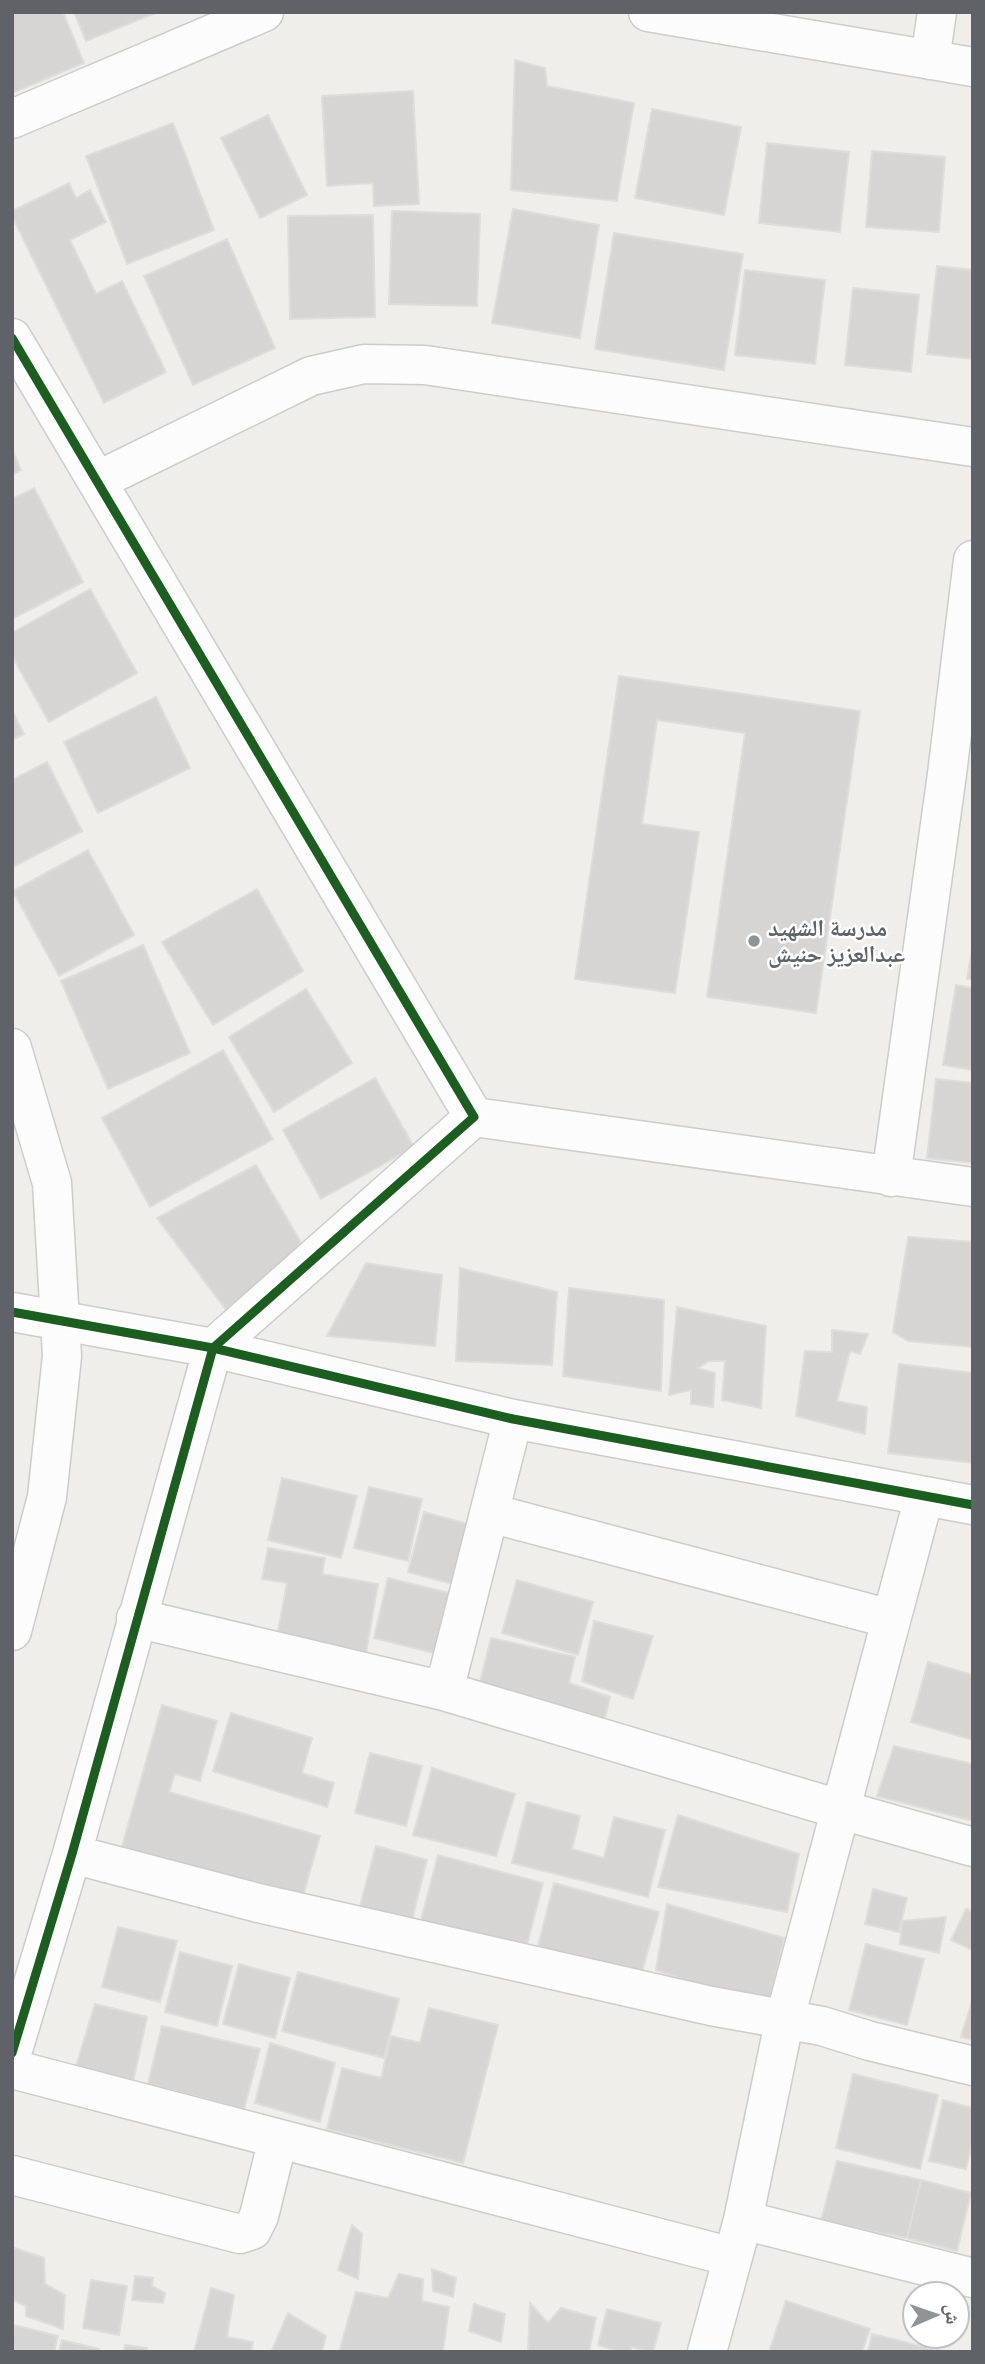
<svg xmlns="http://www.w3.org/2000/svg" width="985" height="2364" viewBox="0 0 985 2364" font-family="Lato,'Noto Naskh Arabic',sans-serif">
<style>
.building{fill:#d6d5d3;stroke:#deddd9;stroke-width:2}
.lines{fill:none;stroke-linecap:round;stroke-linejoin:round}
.minor-casing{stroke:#cbcccc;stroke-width:41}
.minor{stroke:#fdfcfc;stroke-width:38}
.cycleway-casing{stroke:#fff;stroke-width:13}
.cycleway{stroke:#1b5e20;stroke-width:9}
.poi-dot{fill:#919496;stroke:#fff;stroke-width:2.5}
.labels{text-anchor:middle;stroke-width:5;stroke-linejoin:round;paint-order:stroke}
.poi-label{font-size:23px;font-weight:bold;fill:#5f6368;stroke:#fff;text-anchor:start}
</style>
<rect width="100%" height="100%" fill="#efeeea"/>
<path class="building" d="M12 12H63L84 63 12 93Z
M74 12H158L86 41Z
M515 60 545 68 547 86 634 103 617 201 511 190Z
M413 91 419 204 374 206 373 183 327 186 322 96Z
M652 109 741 127 724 215 635 198Z
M268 115 307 195 260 218 221 138Z
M173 123 214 230 127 264 86 156Z
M767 143 849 152 840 232 759 223Z
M872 151 945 157 939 232 866 227Z
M69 183 76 198 90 190 106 222 70 240 96 294 122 281 166 372 104 403 12 216V211Z
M513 209 599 225 580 338 492 323Z
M392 211 480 214 477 306 389 304Z
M373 215 375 317 290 319 288 216Z
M614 233 743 254 724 370 595 349Z
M227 239 275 348 193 385 144 276Z
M937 266 973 270V359L927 354Z
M745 270 825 280 815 364 735 355Z
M853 288 919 295 911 372 845 365Z
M12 449 21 470 12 475Z
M34 488 83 582 12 619V499Z
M90 589 137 673 49 722 12 656V633Z
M619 676 860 711 816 1013 707 997 745 733 657 720 642 824 699 832 675 993 575 979Z
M156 697 190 768 98 813 64 742Z
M12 710 24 734 12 740Z
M47 762 82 831 13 867 12 780Z
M88 850 134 935 59 976 13 891Z
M257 889 303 971 213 1025 162 942Z
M973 943V979H967Z
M143 945 190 1053 108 1089 61 981Z
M956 985 973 988V1070L943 1065Z
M306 989 352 1063 274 1112 229 1037Z
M223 1050 273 1139 150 1207 102 1118Z
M375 1078 414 1147 321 1199 283 1130Z
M936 1079 973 1083V1163L927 1158Z
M256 1165 303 1246 227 1311 157 1218Z
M908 1237 973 1242V1347L908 1341 893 1332Z
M366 1263 442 1275 435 1346 327 1336Z
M460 1268 557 1292 552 1365 456 1361Z
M569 1288 664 1300 661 1391 563 1376Z
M677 1307 766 1326 761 1408 722 1400 725 1361H709L698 1368 715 1373 713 1407 691 1404V1390L669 1395Z
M832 1330 868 1334 860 1354 850 1351 837 1401 867 1407 865 1434 796 1416 805 1351 832 1352Z
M899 1364 973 1373V1463L888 1453Z
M282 1478 357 1496 341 1558 268 1540Z
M369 1487 422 1499 408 1561 354 1548Z
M424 1512 475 1526 460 1586 408 1572Z
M268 1548 325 1558 322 1574 378 1584 366 1653 277 1636 287 1583 262 1579Z
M388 1578 457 1595 442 1655 374 1638Z
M517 1580 593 1602 578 1655 502 1633Z
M594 1621 653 1636 633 1699 582 1681Z
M491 1638 575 1657 569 1683 610 1697 603 1726 476 1698Z
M928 1662 973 1675V1740L911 1722Z
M162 1705 217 1721 200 1781 175 1774 169 1792 320 1836 301 1903 121 1850Z
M231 1713 312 1738 302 1773 334 1783 327 1807 213 1771Z
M894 1746 973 1764V1821L877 1796Z
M370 1753 422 1766 406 1826 355 1813Z
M432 1768 515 1794 496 1856 413 1835Z
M527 1802 580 1816 572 1849 604 1858 614 1817 665 1830 648 1897 512 1863Z
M678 1815 799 1854 787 1912 658 1887Z
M376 1846 427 1860 412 1920 360 1906Z
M438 1855 543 1883 526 1948 421 1920Z
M554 1883 659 1912 640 1978 537 1950Z
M873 1889 907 1898 899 1932 865 1924Z
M667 1904 784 1938 768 2009 656 1970Z
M966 1909 973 1912 972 1950 951 1940Z
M946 1917 939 1953 900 1944 902 1921Z
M118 1927 177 1941 160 2002 102 1987Z
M866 1944 924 1959 907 2025 849 2010Z
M180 1952 232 1966 217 2026 165 2012Z
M239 1964 290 1978 275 2038 223 2024Z
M298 1972 399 1999 384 2058 282 2031Z
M973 1998V2040L961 2037Z
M95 2004 147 2017 132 2087 73 2076Z
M429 2008 498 2025 463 2163 327 2129 342 2068 381 2078 391 2036 420 2043Z
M162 2026 260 2049 244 2109 148 2084Z
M270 2043 335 2063 320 2122 255 2103Z
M853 2074 938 2095 920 2169 836 2148Z
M943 2100 973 2108V2140L966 2169 929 2161Z
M837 2161 921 2180 907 2238 821 2221Z
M921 2180 971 2193 957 2251 907 2238Z
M352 2225 362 2234 358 2279 338 2270Z
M12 2247 44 2258 45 2284 65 2295 63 2329 26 2316V2306L12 2300Z
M432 2269 456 2278 453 2297 433 2291Z
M399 2274 423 2279 422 2301 449 2307 443 2352H339L356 2292 388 2298Z
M135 2276 153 2278 152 2286 165 2293 163 2303 132 2300Z
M91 2280 127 2286 119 2335 83 2328Z
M211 2288 234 2295 227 2337 253 2342 251 2352H194Z
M786 2301 870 2329 862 2352H769Z
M530 2303 548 2323 561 2308 596 2318 589 2352H528Z
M474 2304 505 2314 501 2342 469 2331Z
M607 2309 661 2323 653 2352 631 2347 630 2352H621L598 2345Z
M288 2313 326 2336 322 2352H271Z
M14 2325 58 2336 54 2352H12Z
M872 2334 947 2352H868Z
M62 2340 99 2349 98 2352H59Z
M125 2345 147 2348 146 2352H124Z"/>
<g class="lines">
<g class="minor-casing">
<path id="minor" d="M648 12 973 67
M930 60 937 12
M12 119 264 12
M12 338 474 1117 213 1348 72 1854 12 2053
M97 481 311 376 364 364 425 365 973 447
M12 1048 52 1183 62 1356 47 1497 12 1631
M474 1117 973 1187
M891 1177 947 774 973 560
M12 1312 213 1348 513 1419 973 1505
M490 1513 891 1619
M136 1618 444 1691 842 1810 973 1847
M444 1691 513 1419
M72 1854 258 1903 711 2006 822 2026 870 2041 973 2066
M12 2069 732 2257
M12 2175 240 2234 252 2230 259 2216 278 2139
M743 2220 973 2278
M707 2352 743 2220 785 2018 924 1497"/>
</g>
<use href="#minor" class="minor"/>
<g class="cycleway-casing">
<path id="cycleway" d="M12 338 474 1117 213 1348 72 1854 12 2053
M12 1312 213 1348 513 1419 973 1505"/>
</g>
<use href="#cycleway" class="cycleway"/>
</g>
<circle class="poi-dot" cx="754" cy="941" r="7"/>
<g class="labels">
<g class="poi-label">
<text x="768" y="936">مدرسة الشهيد<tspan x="768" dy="26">عبدالعزيز حنيش</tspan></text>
</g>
</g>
<rect width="985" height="2364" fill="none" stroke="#5f6368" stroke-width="28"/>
<g transform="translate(936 2315) rotate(88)"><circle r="33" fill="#ffffff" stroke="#bfc1c3" stroke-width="2"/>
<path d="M0-5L12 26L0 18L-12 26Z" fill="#919496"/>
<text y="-10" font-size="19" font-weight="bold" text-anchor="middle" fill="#5f6368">ش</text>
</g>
</svg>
